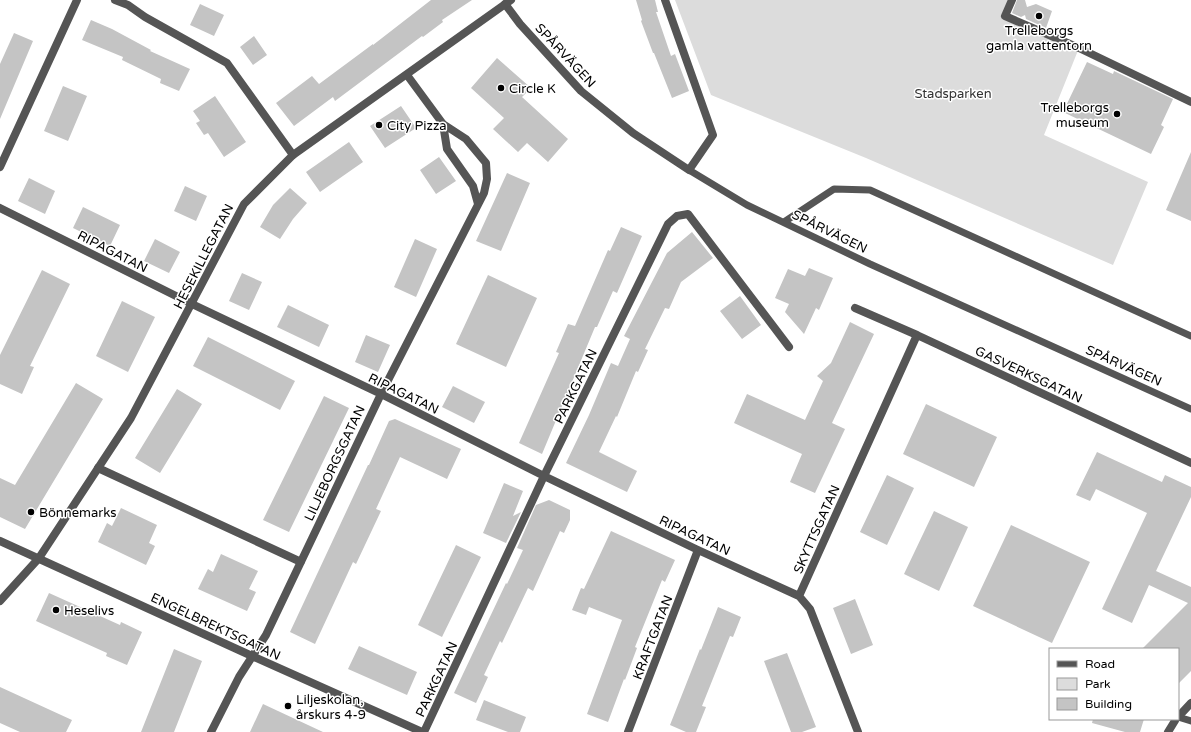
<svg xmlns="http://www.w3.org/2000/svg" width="1191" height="732" viewBox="0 0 1191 732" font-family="'Varela Round',sans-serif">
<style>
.park{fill:#dcdcdc}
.building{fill:#c4c4c4}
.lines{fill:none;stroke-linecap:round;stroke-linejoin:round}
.service{stroke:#555;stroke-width:7}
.pedestrian{stroke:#555;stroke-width:8}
.minor{stroke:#555;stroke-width:8}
.tertiary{stroke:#555;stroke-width:8}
.poi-dot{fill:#000;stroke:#fff;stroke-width:1.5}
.labels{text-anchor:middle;stroke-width:3;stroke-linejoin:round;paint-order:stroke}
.poi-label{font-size:13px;fill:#000;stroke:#fff;text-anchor:start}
.street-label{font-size:13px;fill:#000;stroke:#fff}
.park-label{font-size:13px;fill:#333;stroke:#fff}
</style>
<rect width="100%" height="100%" fill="#fff"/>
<path class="park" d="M675 0H1012L1005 15 1079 48 1044 135 1148 182 1113 265 866 158 711 95Z"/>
<path class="building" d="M431 0H472L442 20 443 22 423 37 422 36 335 101 333 97 294 126 276 103 312 76 319 84 373 44V45Z
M636 0H655L658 12H656L671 56 675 54 689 91 672 98 654 53H653L641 21 642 20Z
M1017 0H1025L1027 7 1036 4 1052 11 1046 28 1026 19 1025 15 1021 17 1012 13Z
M200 4 224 15 214 36 190 25Z
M91 20 112 29 151 50 150 51 190 69 179 91 160 83 161 79 122 60 123 57 82 40Z
M14 33 33 41 0 119V64Z
M254 36 267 55 253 65 240 47Z
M497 58 531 88 522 97 568 139 548 162 527 143 518 152 493 129 504 118 471 88Z
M1087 62 1113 74 1114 71 1173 99 1161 125 1164 127 1151 154 1063 112Z
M63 86 87 96 68 141 44 131Z
M215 96 246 142 224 157 208 133 204 135 196 123 200 121 193 111Z
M401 106 416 128 385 148 370 126Z
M349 142 363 162 320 192 306 172Z
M1191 152V221L1166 210Z
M439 157 456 181 436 194 420 170Z
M507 173 530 183 501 251 476 241Z
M29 178 55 191 45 214 18 201Z
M185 186 207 196 196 221 174 211Z
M290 188 307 203 293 219 280 239 260 227 273 205Z
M83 207 120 225 110 246 73 228Z
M621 227 642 236 617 293 613 291 597 327H595L542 454 519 443 559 353 556 352 568 324 575 326 608 250 610 251Z
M692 232 713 258 681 282 669 309 665 308 645 349 648 350 638 372 636 371 617 417 616 416 599 452 637 471 627 492 566 463 589 415 611 363 618 366 630 339 624 336 667 253Z
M155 239 180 252 169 273 144 261Z
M415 239 437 249 416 297 394 287Z
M809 268 833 278 819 310 816 308 804 334 785 312 789 304 775 298 788 269 805 276Z
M42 270 70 284 30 366 34 367 22 394 0 384V355Z
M242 273 262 282 249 310 229 301Z
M488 275 537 298 506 367 456 344Z
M740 296 761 325 742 339 720 311Z
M122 301 155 317 128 372 96 356Z
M288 305 329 325 319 347 277 327Z
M850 322 874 334 832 423 845 429 815 493 790 482 802 454 734 423 747 394 805 420 823 381 817 376 831 363Z
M366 335 390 345 378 372 355 362Z
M208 337 295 381 280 410 193 366Z
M76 383 103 399 25 529 0 517V478L15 485Z
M453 386 485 402 474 423 442 407Z
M177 389 202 404 160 473 135 458Z
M324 396 349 408 289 532 263 520Z
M926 404 997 437 974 487 903 454Z
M395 419 461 449 447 479 400 457 376 509 381 511 356 564 353 562 315 644 290 632 368 465H369L389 421Z
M1097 452 1162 482 1165 475 1191 487V497L1156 571 1191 587V671L1178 684V649H1142L1188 603 1149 585 1132 623 1102 609 1147 513 1096 489 1090 501 1076 495Z
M887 475 914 488 887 545 860 532Z
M504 483 523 491 513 516 521 512 506 543 483 533Z
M549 500 570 510V520L564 533 560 531 533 591 528 588 502 643 500 641 484 675 488 677 476 703 454 693 506 583 507 584 523 550 517 548 536 505Z
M121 508 157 525 149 543 155 546 146 565 98 542 107 523 112 526Z
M934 511 968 527 939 591 904 574Z
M1011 525 1090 562 1052 643 973 606Z
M611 531 675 560 665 582 662 580 635 647 637 648 625 680 624 679 608 722 587 714 622 620 589 607 586 615 572 610 581 588 584 589Z
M456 545 481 557 442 637 418 625Z
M221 554 258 571 249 589 256 592 247 611 198 589 208 569 213 572Z
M49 593 120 625 121 622 142 632 127 665 106 656 107 653 36 621Z
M855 599 873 645 851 654 833 608Z
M718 607 741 617 733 637 730 636 702 706 706 707 696 732H686L670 725 700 649 701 650Z
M359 646 417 672 407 695 348 669Z
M174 649 202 661 174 732H141Z
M787 653 816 727 802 732H791L764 661Z
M0 687 72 720 66 732H20L0 723Z
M484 700 526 717 520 732H508L476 720Z
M263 704 323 732H250Z
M1093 719H1144L1140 732H1125L1092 723Z"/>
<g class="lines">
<path class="service" d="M689 170 747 205 870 264 1191 409
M784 222 834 189 870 190 1191 336
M1178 717 1191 721"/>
<path class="pedestrian" d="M1012 0 1005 16 1079 48 1191 102"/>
<path class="minor" d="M115 0 128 5 145 17 227 63 293 155
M505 4 520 24 581 91 633 133 689 170 713 135 665 0
M443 124 447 149 473 186 478 204
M0 167 77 0
M0 208 192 304 381 394 544 476 698 550 799 596
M855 308 917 335 1191 463
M98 468 301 562
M0 541 252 656 422 732
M1178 717 1191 703
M211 732 239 677 266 635 381 394 484 193 487 179 486 163 466 139 443 124 407 75
M424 732 544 476 668 224 677 216 688 214 789 347
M628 732 698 550
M858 732 810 609 799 596 917 335
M1168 732 1176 719"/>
<path class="tertiary" d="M0 601 39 558 131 418 244 204 293 155 511 0"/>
</g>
<g class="poi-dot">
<circle cx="1039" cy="16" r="4"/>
<circle cx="501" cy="88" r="4"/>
<circle cx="1117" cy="114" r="4"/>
<circle cx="379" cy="125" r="4"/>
<circle cx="31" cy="512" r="4"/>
<circle cx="56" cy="610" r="4"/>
<circle cx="288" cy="706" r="4"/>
</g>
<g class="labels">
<g class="poi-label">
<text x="1039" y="35" text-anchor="middle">Trelleborgs<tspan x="1039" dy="15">gamla vattentorn</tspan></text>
<text x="509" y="93">Circle K</text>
<text x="1109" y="112" text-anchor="end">Trelleborgs<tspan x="1109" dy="15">museum</tspan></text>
<text x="387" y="130">City Pizza</text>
<text x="39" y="517">Bönnemarks</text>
<text x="64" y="615">Heselivs</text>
<text x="296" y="704">Liljeskolan,<tspan x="296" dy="15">årskurs 4-9</tspan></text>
</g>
<g class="street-label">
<text transform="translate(566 55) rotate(47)" y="5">SPÅRVÄGEN</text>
<text transform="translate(830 231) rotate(26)" y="5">SPÅRVÄGEN</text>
<text transform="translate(113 251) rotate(27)" y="5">RIPAGATAN</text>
<text transform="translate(203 256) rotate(-63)" y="5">HESEKILLEGATAN</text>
<text transform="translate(1124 365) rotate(24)" y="5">SPÅRVÄGEN</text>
<text transform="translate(1029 374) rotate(25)" y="5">GASVERKSGATAN</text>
<text transform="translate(575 386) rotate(-64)" y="5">PARKGATAN</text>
<text transform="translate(404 393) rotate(26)" y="5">RIPAGATAN</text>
<text transform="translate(334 463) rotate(-65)" y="5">LILJEBORGSGATAN</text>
<text transform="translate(816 529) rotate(-66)" y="5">SKYTTSGATAN</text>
<text transform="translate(695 535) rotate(25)" y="5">RIPAGATAN</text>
<text transform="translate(216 626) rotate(25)" y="5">ENGELBREKTSGATAN</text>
<text transform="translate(652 637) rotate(-69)" y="5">KRAFTGATAN</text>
<text transform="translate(436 679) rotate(-65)" y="5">PARKGATAN</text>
</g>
<g class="park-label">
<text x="953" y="98">Stadsparken</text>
</g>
</g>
<rect x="1049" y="648" width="130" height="72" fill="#ffffff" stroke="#999999"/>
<rect x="1057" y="661" width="20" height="6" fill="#555555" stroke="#999999"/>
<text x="1085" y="668" font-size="12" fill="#000000">Road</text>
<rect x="1057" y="678" width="20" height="12" fill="#dcdcdc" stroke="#999999"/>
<text x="1085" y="688" font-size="12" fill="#000000">Park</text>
<rect x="1057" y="698" width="20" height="12" fill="#c4c4c4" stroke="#999999"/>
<text x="1085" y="708" font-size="12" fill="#000000">Building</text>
</svg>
